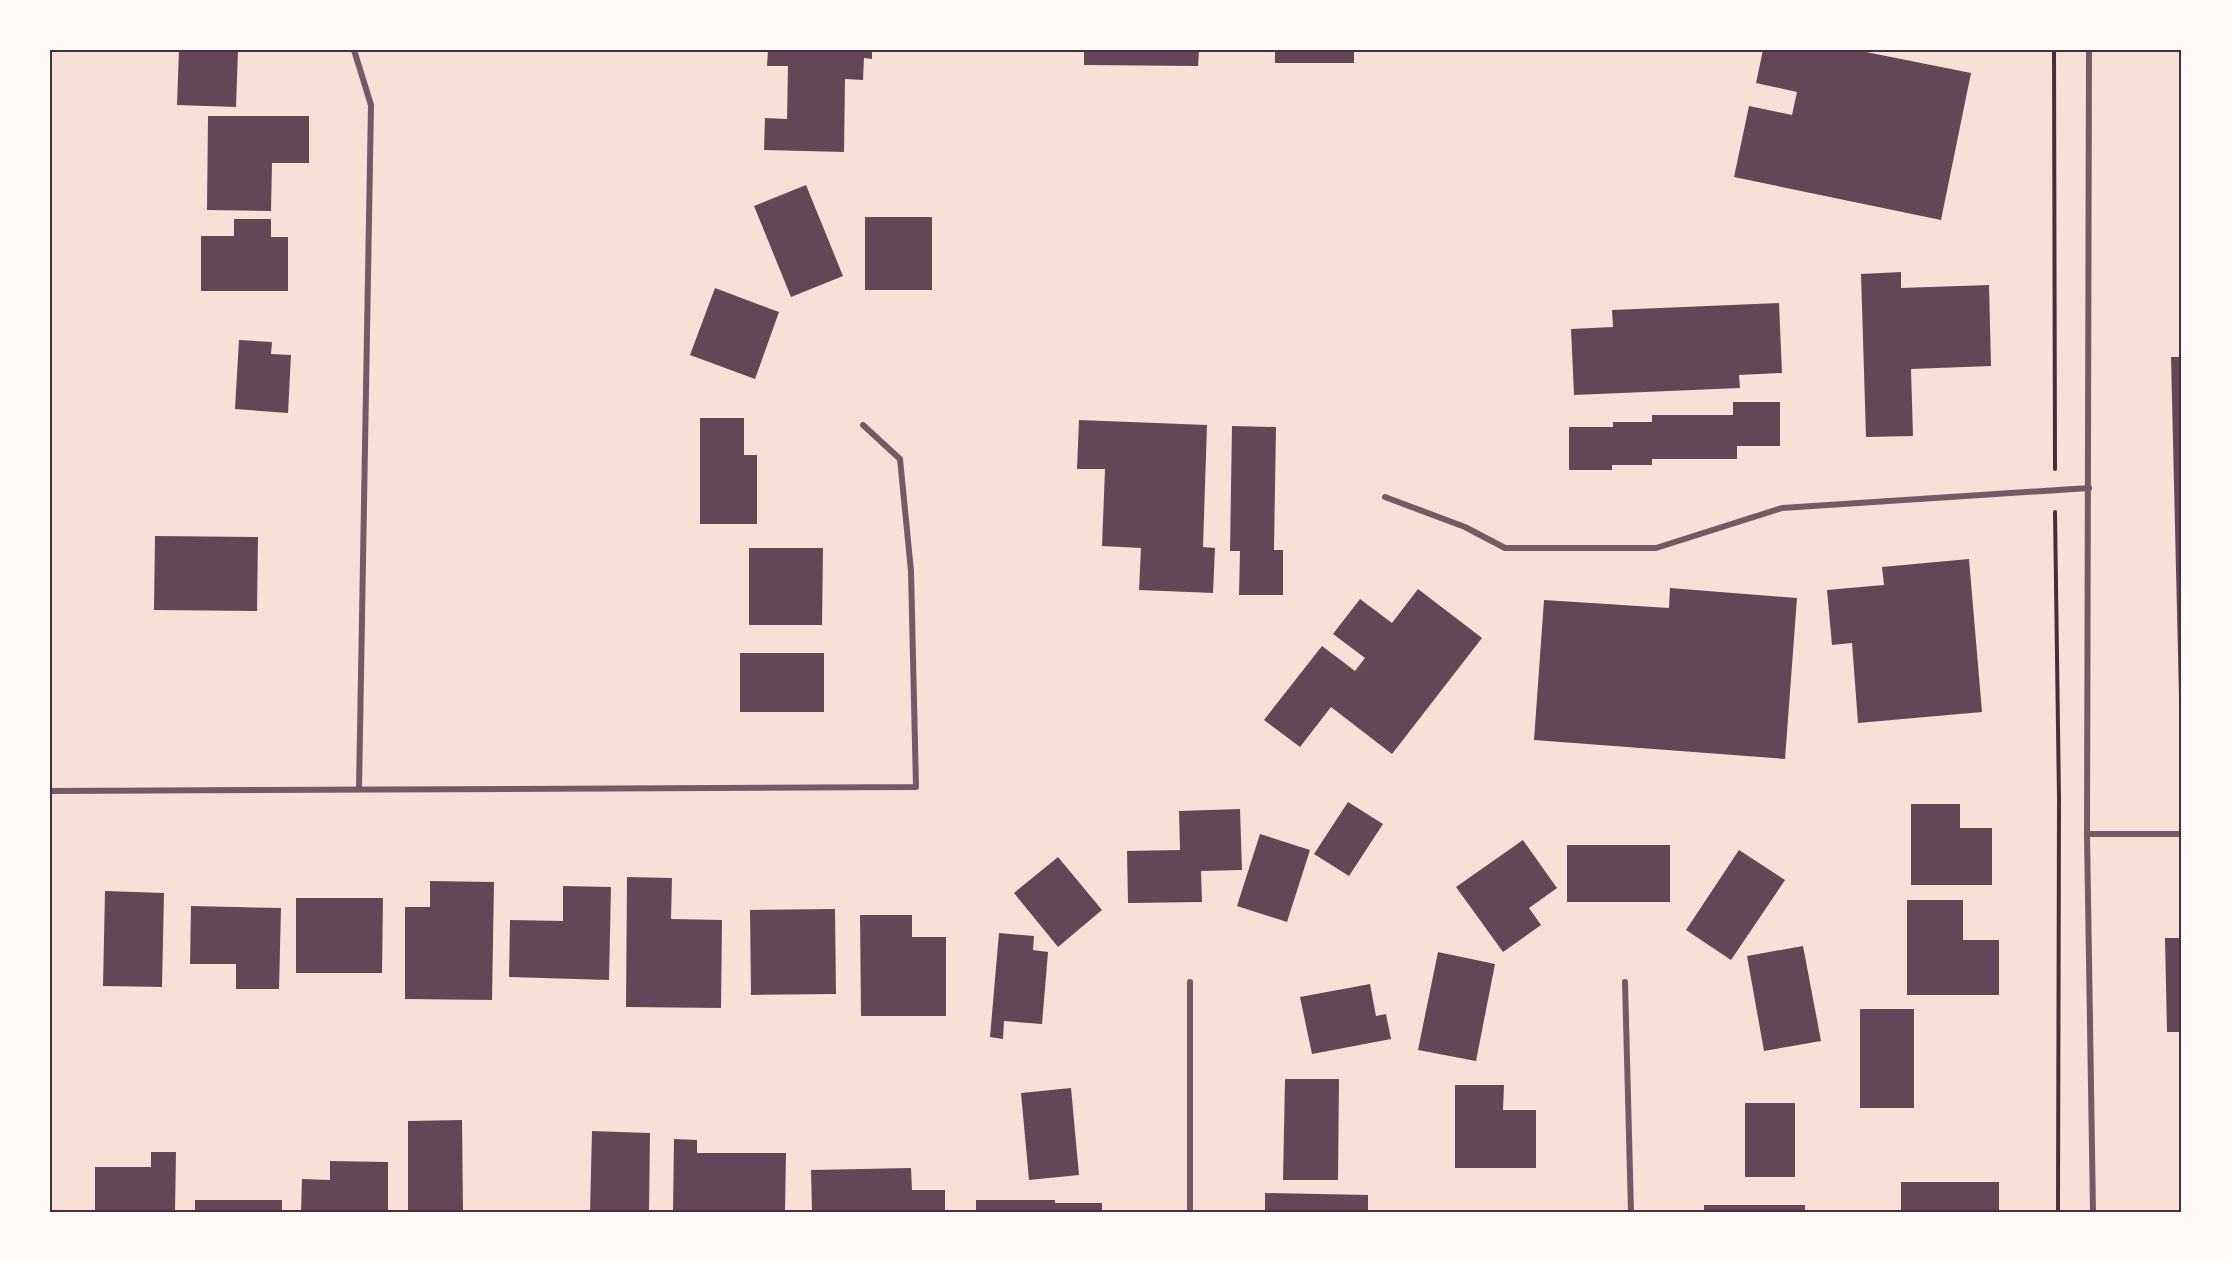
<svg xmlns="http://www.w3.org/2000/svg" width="2231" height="1262" viewBox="0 0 2231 1262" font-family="'Golos Text',sans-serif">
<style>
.building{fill:#644757}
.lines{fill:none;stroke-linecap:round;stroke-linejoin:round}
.path{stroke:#4a2c40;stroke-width:4}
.minor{stroke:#755966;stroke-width:6}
.neatline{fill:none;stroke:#4a2c40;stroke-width:2}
</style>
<rect width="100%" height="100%" fill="#f7e1d7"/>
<path class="building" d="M179 50H238L236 107 177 105Z
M768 50H872V59L864 58 863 80 845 79 844 152 764 150 765 118 787 119 788 66H767Z
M1084 50H1199L1198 66 1084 65Z
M1275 50H1354V63H1275Z
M1763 50H1856L1971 73 1941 220 1734 177 1749 106 1792 115 1797 92 1756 83Z
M208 116H309V163H272L271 211 207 210Z
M806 185 843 276 791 297 754 206Z
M865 217H932V290H865Z
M234 219H271V237H288V291H201V236H234Z
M1901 272V288L1989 285 1991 366 1911 369 1913 436 1866 437 1861 274Z
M715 288 779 312 755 379 690 355Z
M1779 303 1782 373 1739 375 1740 388 1574 395 1571 329 1613 327 1612 310Z
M239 340 272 342 271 354 291 355 288 413 235 409Z
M2171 357H2182V700L2179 697Z
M1733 402H1780V446H1737V459H1652V465H1612V470H1569V427H1613V422H1652V415H1733Z
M700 418H744V455H757V524H700Z
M1079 420 1207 425 1203 547 1215 548 1213 593 1139 590 1141 548 1102 546 1105 469H1077Z
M1232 426 1276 427 1274 550H1283V595H1239L1240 551H1230Z
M155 536 258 537 257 611 154 610Z
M749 548H823L822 625H749Z
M1969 559 1982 712 1858 723 1852 643 1832 645 1827 590 1884 585 1882 567Z
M1670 588 1797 598 1785 759 1534 740 1544 600 1669 608Z
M1418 589 1482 638 1392 754 1331 707 1300 747 1264 720 1322 646 1355 671 1365 658 1333 634 1360 599 1392 623Z
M740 653H824V712H740Z
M1348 802 1383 824 1349 876 1314 854Z
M1911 804H1960V828H1992V885H1911Z
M1240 809 1242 870 1201 871 1202 902 1128 903 1127 851 1180 850 1179 811Z
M1260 834 1310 850 1287 922 1237 906Z
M1523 840 1557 888 1529 908 1541 925 1503 952 1456 887Z
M1567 845H1670V902H1567Z
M1739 850 1785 880 1731 960 1686 930Z
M1058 857 1102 910 1058 947 1014 893Z
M627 877 672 878 671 919 722 920 721 1008 626 1007Z
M430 881 494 882 492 1000 405 999V907H430Z
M563 886 611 887 609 980 509 977 510 920 563 921Z
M105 891 164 893 162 987 103 986Z
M296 898H383L382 973H296Z
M1907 900H1963V940H1999V995H1907Z
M191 906 281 908 279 989H236V964H190Z
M835 909 836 994 751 995 750 910Z
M860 915H912V937H946V1016H861Z
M999 933 1034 936 1033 950 1048 952 1042 1024 1004 1021 1003 1039 990 1037Z
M2165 938H2182V1032H2167Z
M1803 946 1821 1041 1764 1051 1747 956Z
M1438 952 1495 964 1476 1061 1418 1050Z
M1370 984 1376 1016 1386 1014 1391 1039 1312 1054 1300 997Z
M1860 1009H1914V1108H1860Z
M1285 1079H1339L1338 1180H1283Z
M1455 1085H1504L1503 1110H1536V1168H1455Z
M1071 1088 1079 1175 1029 1180 1021 1093Z
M1745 1103H1795V1177H1745Z
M462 1120 463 1212H408V1121Z
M592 1131 650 1133 649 1212H590Z
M674 1139 697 1140V1153H786L785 1212H673Z
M151 1152H176L175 1212H95V1167H151Z
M330 1161 388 1162V1212H301L302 1179 330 1180Z
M911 1168 912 1190H945V1212H812L811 1170Z
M1901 1182H1999V1212H1901Z
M1265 1193 1368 1195V1212H1265Z
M195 1200H282V1212H195Z
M976 1200H1055V1203H1102V1212H976Z
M1704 1205H1805V1212H1704Z"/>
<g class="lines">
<path class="path" d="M2054 50 2055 469
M2055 512 2059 799 2058 1212"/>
<path class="minor" d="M354 50 371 105 359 789
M2089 50 2087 834 2093 1212
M1385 497 1465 527 1505 548H1656L1782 508 2089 488
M50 791 916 787 911 571 900 459 863 425
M2087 834H2182
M1625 982 1631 1212
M1190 1212V982"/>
</g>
<rect width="2231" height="1262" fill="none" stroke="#fffaf5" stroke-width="102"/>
<rect x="51" y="51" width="2129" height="1160" class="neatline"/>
</svg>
